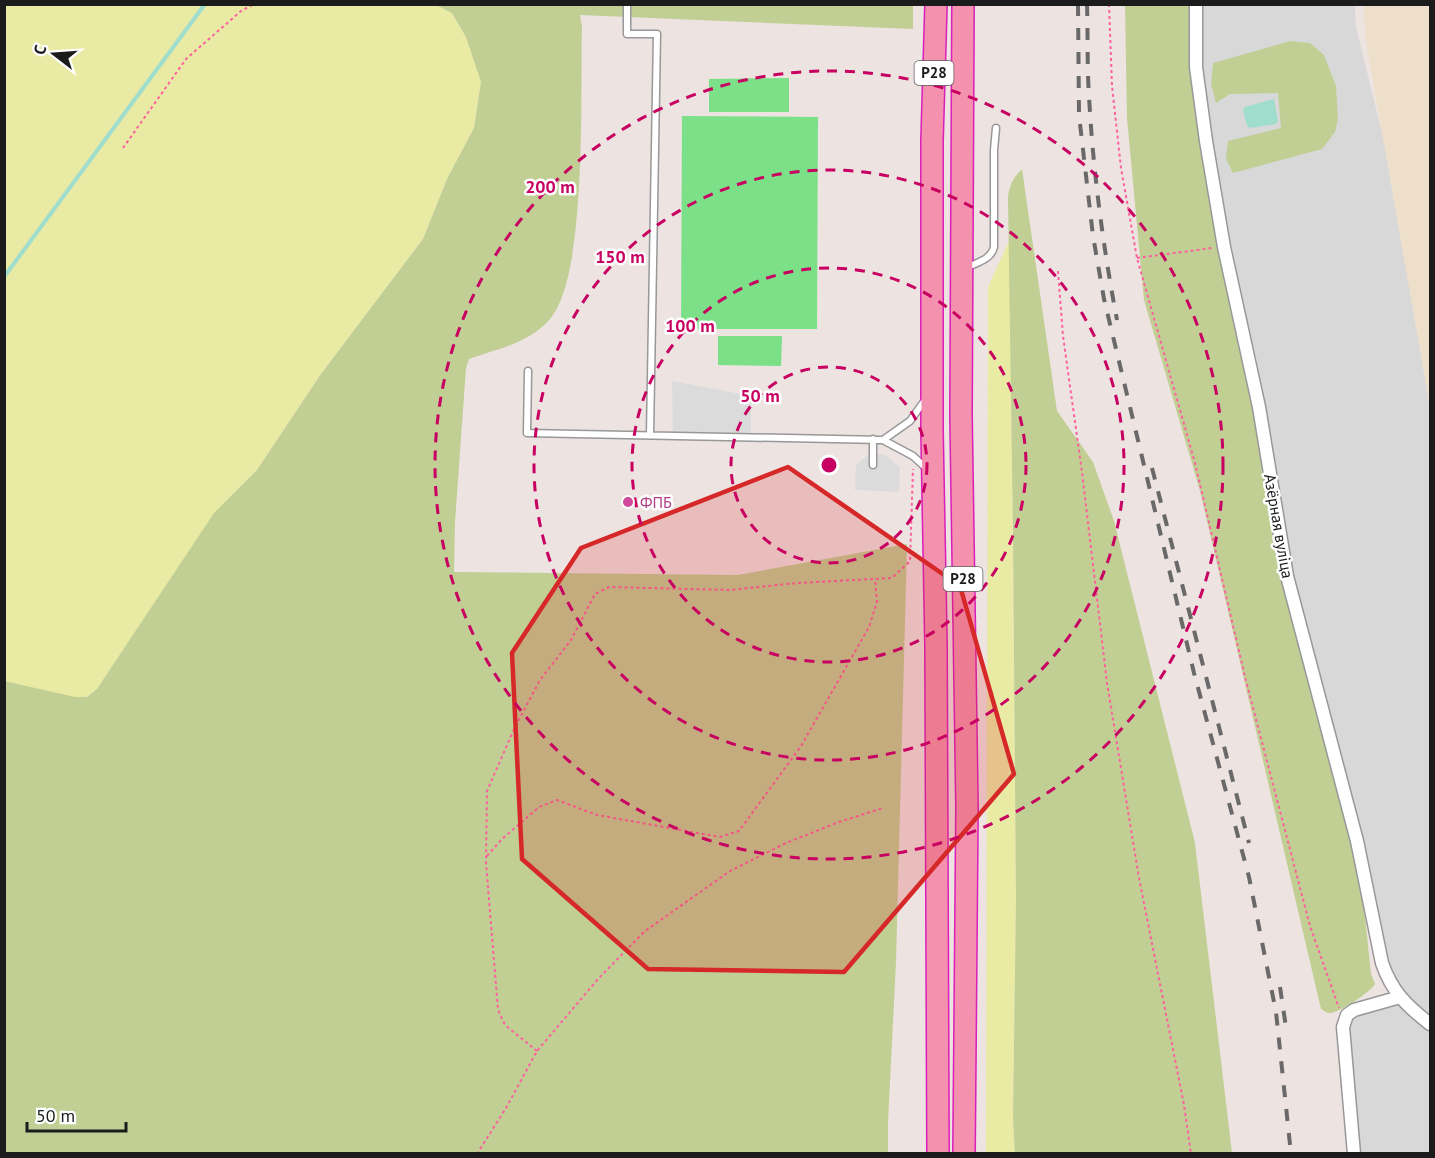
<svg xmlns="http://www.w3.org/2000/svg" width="1435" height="1158" viewBox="0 0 1435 1158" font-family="'PT Sans',sans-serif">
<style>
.residential{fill:#d9d8d9}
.farmland{fill:#eddfca}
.grass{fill:#e9eaa4}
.forest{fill:#c1ce94}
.pitch{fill:#7be088}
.parking{fill:#dbdbdb}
.water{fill:#9fddcd}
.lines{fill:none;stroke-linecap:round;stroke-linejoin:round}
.stream{stroke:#9fddcd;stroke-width:4}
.service-casing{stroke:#989898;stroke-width:9}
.minor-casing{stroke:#989898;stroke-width:15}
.trunk-casing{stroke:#da1fba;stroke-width:24}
.path{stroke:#fd619e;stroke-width:2;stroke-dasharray:3 3;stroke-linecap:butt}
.service{stroke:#fff;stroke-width:6}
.minor{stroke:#fff;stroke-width:12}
.trunk{stroke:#f391ae;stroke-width:21}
.rail{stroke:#696969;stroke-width:4;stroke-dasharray:12 12;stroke-linecap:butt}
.marked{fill:#d62828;fill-opacity:0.2;stroke:#d62828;stroke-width:4.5;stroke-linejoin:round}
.ring{fill:none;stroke:#c70061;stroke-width:3;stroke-dasharray:10 8}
.hotel-dot{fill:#d1479c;stroke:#fff;stroke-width:2}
.labels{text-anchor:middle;stroke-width:5;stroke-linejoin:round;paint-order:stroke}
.shield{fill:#fff;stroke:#5f5f5f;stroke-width:1.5}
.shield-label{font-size:15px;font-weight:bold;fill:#1b1b1b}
.hotel-label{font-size:16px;fill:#b23c85;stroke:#fff;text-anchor:start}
.street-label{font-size:16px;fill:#1b1b1b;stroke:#fff}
.centre{fill:#c70061;stroke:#fff;stroke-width:3}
.ring-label{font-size:18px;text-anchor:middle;font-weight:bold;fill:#c70061;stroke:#fff;stroke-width:5;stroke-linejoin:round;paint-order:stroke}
</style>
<rect width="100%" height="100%" fill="#ede3e0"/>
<path class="residential" d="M1199 5H1355L1356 27 1383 137 1430 407V1153H1354L1347 1015 1399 997 1388 981 1287 576 1196 67Z"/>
<path class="farmland" d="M1364 5H1430V407L1365 35Z"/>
<path class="grass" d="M4 5H436L452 13 466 37 481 82 474 128 447 179 423 239 321 374 257 470 214 514 97 689C93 692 90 696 85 697 66 700 24 686 5 681Z
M1010 239 1016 901 1013 1119 1015 1153 986 1154 988 287Z"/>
<path class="forest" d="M436 5H913V29L580 15 582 27C580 89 588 275 550 319 528 344 499 348 469 359L466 368 455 522 454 572 738 575 907 544 896 962 888 1122V1153H5L4 681 75 697H87L97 689 214 513 257 470 321 374 423 239 447 179 474 128 481 82 466 37 452 13Z
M1125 5H1198L1196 68 1287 576 1357 841 1371 974 1375 984C1372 991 1339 1013 1330 1013 1326 1013 1325 1011 1321 1009L1200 491 1144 300 1127 118Z
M1290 41 1310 43 1324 55 1336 86 1338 119 1335 132 1322 149 1233 173 1226 159 1228 141 1281 128 1278 93 1230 94 1216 103 1211 84 1213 63Z
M1022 169 1057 411 1093 462 1114 521 1195 843 1232 1153H1015L1013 1119 1016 901 1013 530 1008 198C1009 186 1013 178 1022 169Z"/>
<path class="pitch" d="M789 78V112H709V79Z
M682 116 818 117 817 329H681Z
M718 336H782L781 366 718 365Z"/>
<path class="parking" d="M672 381 751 396V434L673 433Z
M884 454 900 467 899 492 855 490 856 465 868 455Z"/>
<path class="water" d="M1274 99 1278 121 1276 124 1250 128 1247 126 1243 110 1245 107Z"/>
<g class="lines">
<path class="stream" d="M4 277 205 4"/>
<g class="service-casing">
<path id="service" d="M627 4V34H657L650 435
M965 268C976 263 991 260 994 247V150L996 128
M528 371 527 433 883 440 913 456 926 468
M873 439V465
M883 440 910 421 925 400"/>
</g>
<g class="minor-casing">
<path id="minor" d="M1196 4V67L1206 141 1224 247 1259 407 1287 576 1357 841 1382 963C1392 992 1407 1006 1430 1024
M1354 1154 1343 1027 1347 1015 1354 1010 1400 997"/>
</g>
<g class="trunk-casing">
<path id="trunk" d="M936 4 932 141V431L936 646 938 1154
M963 4 961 415 967 808 964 1154"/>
</g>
<path class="path" d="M1109 4 1112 86 1121 168 1137 258 1195 463 1245 677 1310 926 1339 1008
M123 148 186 59 241 11 254 4
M1137 258 1212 248
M1058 271 1063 336 1082 472 1107 683 1139 878 1184 1105 1191 1154
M487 856 502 839 539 807 557 800 597 815 720 837 739 831 801 746 869 627 877 602 875 579
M537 1051 505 1025 498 1010 486 863 487 791 515 727 540 680 571 640 595 594 609 587 729 590 797 583 892 578 910 561 913 469
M477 1154 506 1108 537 1051 598 979 645 931 730 871 786 843 839 822 883 808"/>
<use href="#service" class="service"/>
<use href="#minor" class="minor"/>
<use href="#trunk" class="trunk"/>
<path class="rail" d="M1078 4 1079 115 1093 236 1104 299 1194 673 1249 877 1276 1012 1291 1154
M1087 4C1088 35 1087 66 1089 96 1093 171 1103 246 1117 320
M1152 468 1249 843
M1280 987 1287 1034"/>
</g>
<path class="marked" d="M788 467 960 586 1014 774 844 972 648 969 522 859 512 653 581 548Z"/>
<g class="ring">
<circle cx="829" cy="465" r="98"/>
<circle cx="829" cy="465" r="197"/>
<circle cx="829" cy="465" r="295"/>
<circle cx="829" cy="465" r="394"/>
</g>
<circle class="hotel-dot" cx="628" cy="502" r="6"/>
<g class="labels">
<g class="shield">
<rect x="914.5" y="61" width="39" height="24" rx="4.5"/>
<rect x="943.5" y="567" width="39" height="24" rx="4.5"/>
</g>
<g class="shield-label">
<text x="934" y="78">Р28</text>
<text x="963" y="584">Р28</text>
</g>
<g class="hotel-label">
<text x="640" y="508">ФПБ</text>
</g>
<g class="street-label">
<text transform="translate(1279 526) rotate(80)" y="6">Азёрная вуліца</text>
</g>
</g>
<circle cx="829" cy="465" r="9" class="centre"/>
<g class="ring-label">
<text x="550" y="193">200 m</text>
<text x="620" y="263">150 m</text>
<text x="690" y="332">100 m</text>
<text x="760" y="402">50 m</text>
</g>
<rect width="1435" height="1158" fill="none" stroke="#1b1b1b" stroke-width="12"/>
<g transform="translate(54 54) rotate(287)" stroke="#ffffff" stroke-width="4.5" paint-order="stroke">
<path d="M0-4.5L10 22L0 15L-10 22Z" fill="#1b1b1b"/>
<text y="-9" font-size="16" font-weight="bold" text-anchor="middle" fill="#1b1b1b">С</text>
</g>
<path d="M27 1122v9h99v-9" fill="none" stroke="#1b1b1b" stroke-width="3"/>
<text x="36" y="1122" font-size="18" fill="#1b1b1b" stroke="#ffffff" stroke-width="4.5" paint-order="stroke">50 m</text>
</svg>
